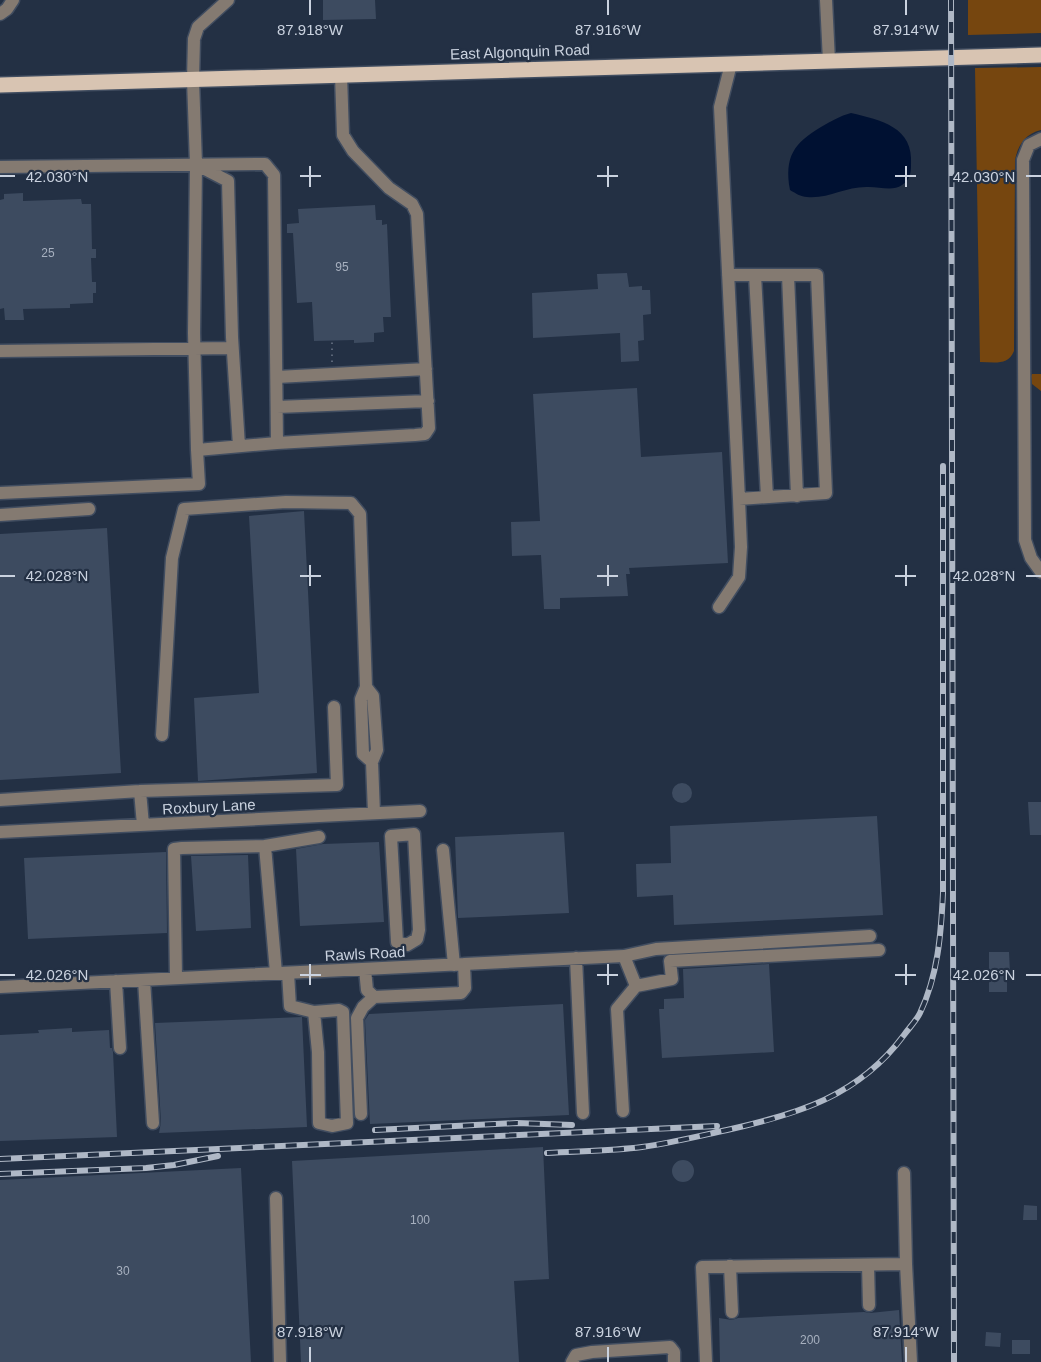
<svg xmlns="http://www.w3.org/2000/svg" width="1041" height="1362" viewBox="0 0 1041 1362" font-family="Arial,sans-serif">
<style>
.green{fill:#76460f}
.water{fill:#001132}
.building{fill:#3d4b60}
.lines{fill:none;stroke-linecap:round;stroke-linejoin:round}
.minor-casing{stroke:#414d60;stroke-width:15}
.major-casing{stroke:#414d60;stroke-width:18}
.path{stroke:#5a6577;stroke-width:2;stroke-dasharray:1.5 4.5;stroke-linecap:butt}
.minor{stroke:#847a71;stroke-width:12}
.major{stroke:#d8c4b2;stroke-width:15}
.rail-casing{stroke:#afb8c6;stroke-width:6}
.rail{stroke:#233044;stroke-width:4;stroke-dasharray:11;stroke-linecap:butt}
.ticks{fill:none;stroke:#cad2df;stroke-width:2}
.labels{text-anchor:middle;stroke-width:4.5;stroke-linejoin:round;paint-order:stroke}
.number-label{font-size:12px;fill:#a7b0bf}
.street-label{font-size:15px;fill:#cad2df;stroke:#233044}
.ticks-label{font-size:15px;text-anchor:middle;fill:#cad2df;stroke:#233044;stroke-width:4.5;stroke-linejoin:round;paint-order:stroke}
</style>
<rect width="100%" height="100%" fill="#233044"/>
<path class="green" d="M968 0H1041V33L968 35Z
M1041 67V130C1025 134 1018 145 1015 160L1014 351C1008 366 994 362 980 362L975 68Z
M1032 374H1041V391L1032 384 1031 376Z"/>
<path class="water" d="M851 113C881 120 914 127 911 165 911 173 910 180 902 185 892 192 878 186 866 187 845 187 828 199 807 197 801 197 795 193 790 190 784 157 794 143 821 127 831 121 840 116 851 113Z"/>
<path class="building" d="M323 0H375L376 19 323 20Z
M23 193V201L81 199 82 204H91L92 249H96V258H91L92 282H96V293H93V303L70 304V308L23 309 24 320H5L4 308 0 309V200L4 199V194Z
M375 205 376 220H382V225L387 224 391 317H383L384 332 374 333V342L354 343V340L314 341 312 302 297 303 293 233H287V224L299 223 298 209Z
M627 273 629 287 642 286V290H650L651 314 643 315 644 340 638 341 639 361 621 362 620 333 533 338 532 293 598 289 597 274Z
M637 388 641 457 722 452 728 563 629 568 630 574H626L628 596 560 598V609H544L541 555 512 556 511 522 540 521 533 394Z
M304 511 317 773 198 781 194 698 259 693 249 516Z
M107 528 121 773 0 780V534Z
M672 793a10 10 0 1 1 20 0a10 10 0 1 1-20 0Z
M1028 802H1041V835H1030Z
M877 816 883 915 674 925 673 895 637 897 636 864 671 863 670 826Z
M564 832 569 913 458 918 455 837Z
M379 842 384 922 300 926 296 849 323 844Z
M166 852 167 933 28 939 24 858Z
M248 855 251 928 196 931 191 856Z
M989 952H1009L1010 973H1007V992H989Z
M769 964 774 1052 662 1058 659 1009H664V999L684 998 683 969Z
M563 1004 569 1115 370 1124 365 1020 369 1014Z
M302 1017 307 1127 159 1133 161 1122 155 1023Z
M72 1028V1032L109 1030 110 1048H112L113 1052 117 1137 0 1141V1035L39 1033 38 1030Z
M543 1147 549 1279 514 1281 519 1362H301L292 1161Z
M672 1171a11 11 0 1 1 22 0a11 11 0 1 1-22 0Z
M241 1168 251 1362H0V1180Z
M1024 1205 1037 1206V1220H1023Z
M899 1310 902 1362H720L719 1318 732 1320 738 1318 864 1312 870 1313Z
M986 1332 1001 1333 1000 1347 985 1346Z
M1012 1340H1030V1354H1012Z"/>
<g class="lines">
<g class="minor-casing">
<path id="minor" d="M826 0 829 61
M0 14 7 9 13 0
M1041 139 1029 145 1023 160 1025 540 1031 558 1041 572
M197 165 228 181 232 337 239 446
M0 167 265 164 274 175 277 443 197 450 199 484 0 493
M728 275H817L826 493 739 499 720 107 731 64
M755 275 767 497
M788 275 797 496
M0 351 232 348
M277 377 426 369
M277 407 428 401
M277 443 415 435 425 434 429 428 417 214 412 204 389 188 353 151 343 135 341 75
M197 450 194 333 196 164 193 80 194 39 198 27 228 0
M0 515 89 509
M719 607 739 577 741 547 739 499
M366 687 373 696 377 750 372 762 374 813
M162 735 172 558 184 509 286 502 351 503 360 514 366 687 361 699 363 754 372 762
M0 800 140 791
M143 825 140 791 337 785 334 707
M0 832 420 811
M414 834 419 930 417 939 407 945 397 942 391 836Z
M265 846 319 837
M443 850 454 965
M576 958 583 1113
M365 969 367 990 374 997
M288 973 290 1006 314 1012 339 1010 343 1012 347 1123 332 1126 319 1123 318 1052 314 1012
M176 978 174 849 182 848 265 846 276 973
M144 980 153 1123
M116 981 120 1048
M636 986 672 979 670 961 879 950
M0 987 624 956 656 949 870 936
M623 1111 617 1009 636 986 624 956
M361 1114 357 1018 363 1007 374 997 461 993 465 988 464 964
M904 1173 906 1264
M276 1198 280 1362
M868 1265 869 1305
M730 1266 732 1312
M572 1362 576 1355 592 1352 670 1347 674 1352V1362
M706 1362 702 1267 906 1264 911 1362"/>
</g>
<g class="major-casing">
<path id="major" d="M0 85 1041 55"/>
</g>
<path class="path" d="M332 362V341"/>
<use href="#minor" class="minor"/>
<use href="#major" class="major"/>
<g class="rail-casing">
<path id="rail" d="M951 0 954 1362
M375 1130 517 1123 572 1125
M547 1153C578 1151 611 1151 642 1147 671 1143 699 1136 727 1130 798 1114 859 1096 904 1035 909 1028 916 1021 920 1013 938 975 941 934 943 893V466
M0 1159 717 1126
M0 1174 146 1168 174 1165 218 1156"/>
</g>
<use href="#rail" class="rail"/>
</g>
<path class="ticks" d="M310 0V15M608 0V15M906 0V15M310 166V187M608 166V187M906 166V187M0 176H15M300 176H321M597 176H618M895 176H916M1026 176H1041M310 565V586M608 565V586M906 565V586M0 576H15M300 576H321M597 576H618M895 576H916M1026 576H1041M310 964V985M608 964V985M906 964V985M0 975H15M300 975H321M597 975H618M895 975H916M1026 975H1041M310 1347V1362M608 1347V1362M906 1347V1362"/>
<g class="labels">
<g class="number-label">
<text x="48" y="257">25</text>
<text x="342" y="271">95</text>
<text x="420" y="1224">100</text>
<text x="123" y="1275">30</text>
<text x="810" y="1344">200</text>
</g>
<g class="street-label">
<text transform="translate(520 52) rotate(-2)" y="5">East Algonquin Road</text>
<text transform="translate(209 807) rotate(-3)" y="5">Roxbury Lane</text>
<text transform="translate(365 954) rotate(-3)" y="5">Rawls Road</text>
</g>
</g>
<g class="ticks-label">
<text x="310" y="35">87.918°W</text>
<text x="608" y="35">87.916°W</text>
<text x="906" y="35">87.914°W</text>
<text x="57" y="182">42.030°N</text>
<text x="984" y="182">42.030°N</text>
<text x="57" y="581">42.028°N</text>
<text x="984" y="581">42.028°N</text>
<text x="57" y="980">42.026°N</text>
<text x="984" y="980">42.026°N</text>
<text x="310" y="1337">87.918°W</text>
<text x="608" y="1337">87.916°W</text>
<text x="906" y="1337">87.914°W</text>
</g>
</svg>
